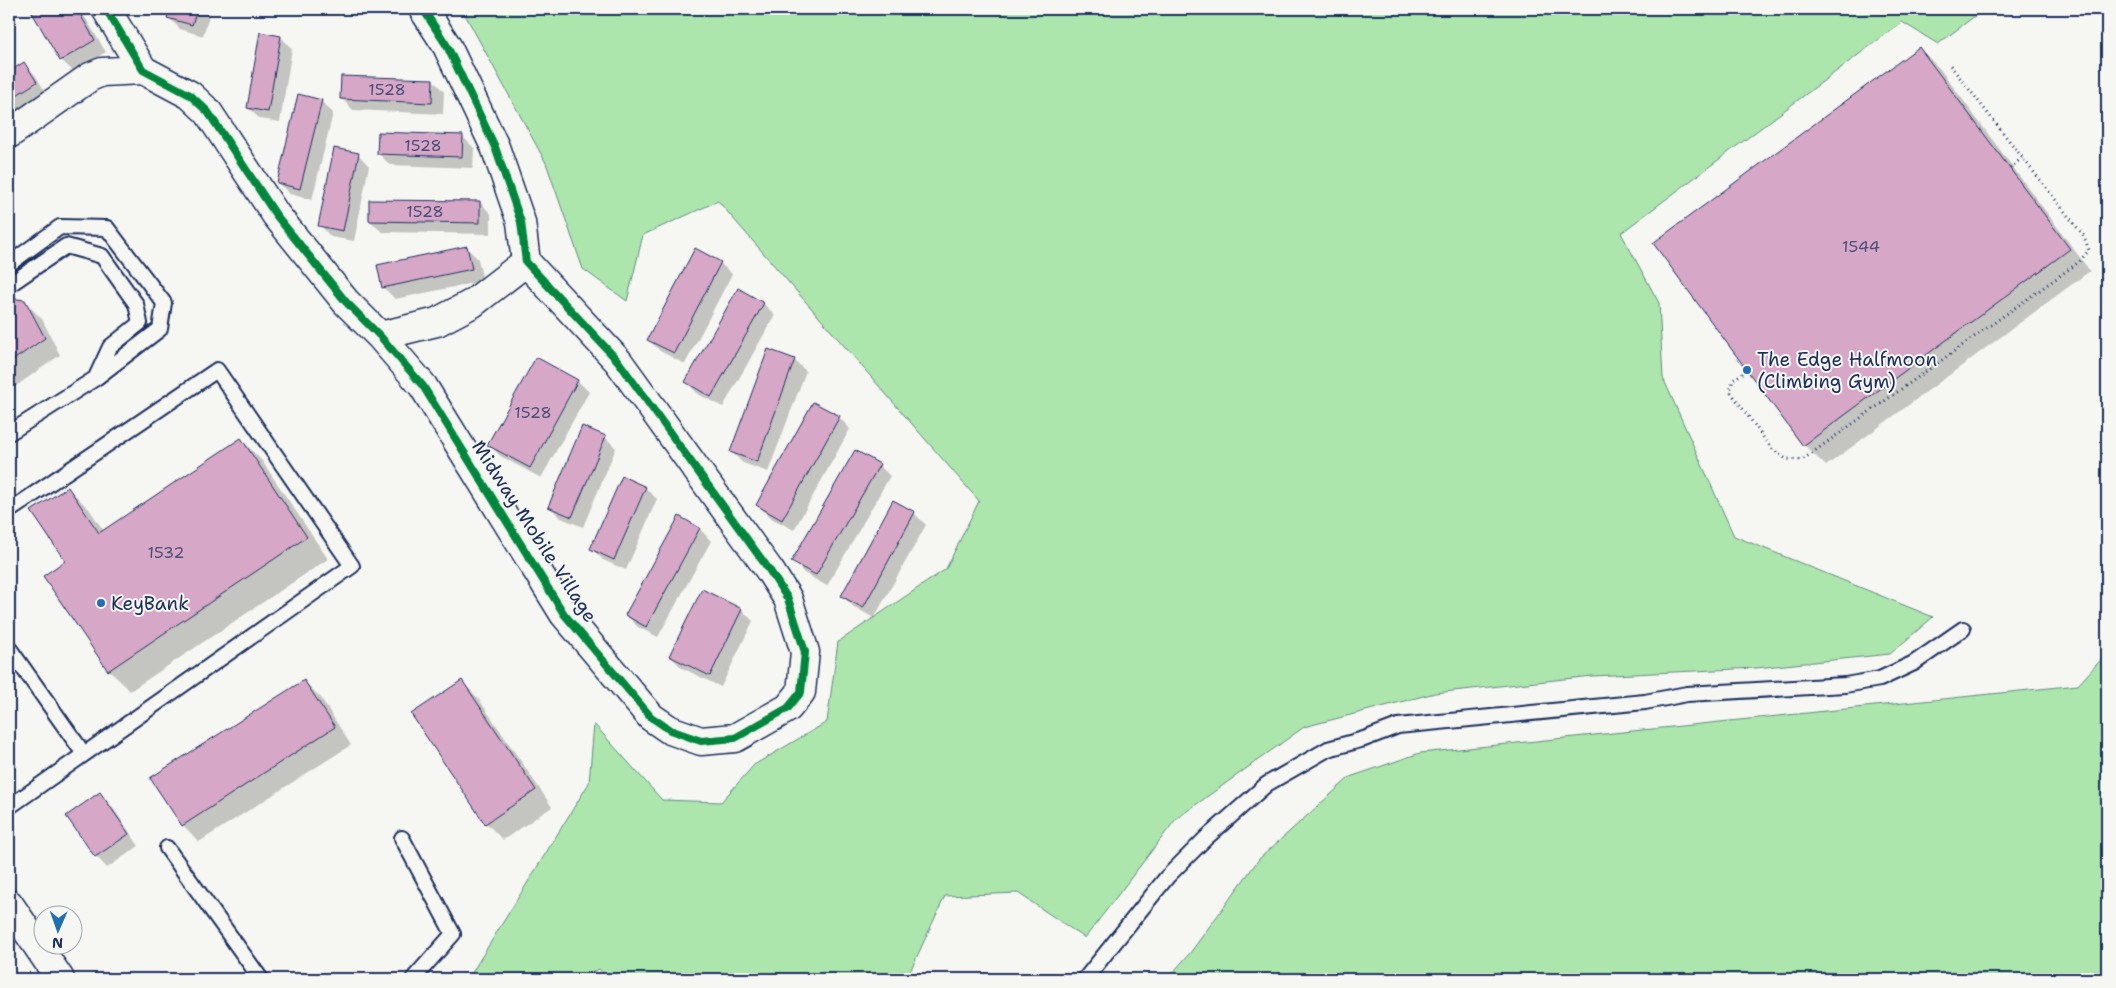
<svg xmlns="http://www.w3.org/2000/svg" width="2116" height="988" viewBox="0 0 2116 988" font-family="'Shantell Sans',sans-serif">
<style>
.green{fill:#ace6ac;stroke:#648a85}
.shadow{fill:#0003}
.building{fill:#d7a7c7;stroke:#1b2f5e}
.lines{fill:none;stroke-linecap:round;stroke-linejoin:round}
.service-casing{stroke:#1b2f5e;stroke-width:18}
.minor-casing{stroke:#1b2f5e;stroke-width:31}
.primary-casing{stroke:#1b2f5e;stroke-width:31}
.path{stroke:#1b2f5e;stroke-width:3;stroke-dasharray:1 4;stroke-linecap:butt}
.service{stroke:#f6f6f2;stroke-width:14}
.minor{stroke:#f6f6f2;stroke-width:28}
.primary{stroke:#f6f6f2;stroke-width:28}
.cycleway-casing{stroke:#f6f6f2;stroke-width:11}
.cycleway{stroke:#00873e;stroke-width:8}
.poi-dot{fill:#1f6fb2;stroke:#f6f6f2;stroke-width:2}
.labels{text-anchor:middle;stroke-width:4;stroke-linejoin:round;paint-order:stroke}
.number-label{font-size:16px;fill:#4a4d78}
.poi-label{font-size:19px;fill:#1b2f5e;stroke:#f6f6f2;text-anchor:start}
.street-label{font-size:19px;fill:#1b2f5e;stroke:#f6f6f2}
</style>
<rect width="100%" height="100%" fill="#f6f6f2"/>
<filter id="ink" filterUnits="userSpaceOnUse"><feTurbulence type="fractalNoise" baseFrequency=".02" numOctaves="2"/><feDisplacementMap in="SourceGraphic" scale="10" xChannelSelector="R" yChannelSelector="G"/><feConvolveMatrix kernelMatrix="1 2 1 2 8 2 1 2 1" color-interpolation-filters="sRGB"/></filter>
<g filter="url(#ink)">
<path class="green" d="M462 9H1984L1938 44 1902 22 1621 233 1659 303 1663 378 1734 536 1933 617 1890 654 1756 668 1592 676 1435 693 1304 727 1176 819 1085 938 1018 893 945 896 907 978 903 979H608L599 969 579 979H468L589 783 594 724 662 800 721 802 754 765 827 722 838 642 946 569 979 501 718 201 643 235 627 301 583 269 546 163Z
M2107 653V979H1167L1190 953 1259 859 1350 777 1420 753 2078 685Z"/>
<path class="shadow" d="M31 9H80L106 52 73 71 61 60Z
M171 9H211L203 36 180 29 168 17Z
M261 34 281 37 292 49 280 122 260 119 248 108Z
M1919 48 1940 69 2090 271 1826 466 1804 445Z
M24 63 35 75 47 94 9 119V73Z
M433 80 444 92 443 114 353 110 342 99Z
M321 101 333 113 312 200 290 194 278 183Z
M462 136 474 148 473 168 390 165 378 153Z
M358 154 369 166 354 241 331 237 320 225Z
M480 202 491 214V234L382 232 370 221Z
M467 248 478 259 483 281 395 299 383 287Z
M720 263 732 274 685 364 660 351 649 340Z
M9 299 25 302 42 319 60 355 9 391Z
M764 304 775 315 723 407 698 394 687 382Z
M537 358 578 381 589 392 541 478 500 456 489 444Z
M794 360 806 371 768 472 743 463 731 452Z
M839 417 850 429 794 530 769 517 758 505Z
M605 437 616 448 583 527 561 518 550 507Z
M241 439 262 461 328 559 130 691 109 670 66 561 68 488 89 509 104 531Z
M879 465 890 476 827 586 804 573 793 561Z
M645 488 657 499 626 570 603 560 592 549Z
M894 502 914 513 926 525 874 618 854 607 842 596Z
M680 518 700 529 711 541 658 637 638 627 626 615Z
M702 591 742 610 753 621 721 687 682 668 670 656Z
M304 681 321 698 351 745 199 842 183 825Z
M462 682 478 698 552 807 503 840 486 823 413 715Z
M100 794 111 805 139 846 107 868 96 856 68 816Z"/>
<path class="building" d="M30 9H77L95 40 60 61Z
M170 9H197L192 25 167 18Z
M260 32 281 36 268 112 247 108Z
M1919 47 2070 249 1803 446 1653 243Z
M24 62 37 82 9 100V72Z
M341 76 433 79 432 103 340 99Z
M298 94 322 100 300 189 277 183Z
M378 132 463 135 462 157 377 154Z
M334 148 359 153 343 231 318 226Z
M369 200 480 201V223L369 221Z
M467 246 472 269 382 288 377 265Z
M695 248 721 262 674 353 647 340Z
M738 288 764 303 711 397 685 382Z
M9 298 25 300 45 338 9 363Z
M768 349 795 359 757 462 730 452Z
M536 357 578 380 530 468 487 445Z
M813 402 840 416 782 520 756 505Z
M582 426 606 436 572 517 548 507Z
M241 438 307 537 108 671 43 576 65 561 31 511 68 487 99 533Z
M855 450 880 464 816 575 791 562Z
M622 476 646 487 614 560 590 549Z
M893 500 915 512 863 608 841 596Z
M679 516 700 528 646 627 625 615Z
M702 589 742 609 710 676 669 656Z
M304 680 335 727 182 826 150 778Z
M462 680 536 790 485 824 411 714Z
M100 792 129 834 95 857 66 816Z"/>
<g class="lines">
<g class="service-casing">
<path id="service" d="M9 264 60 227 107 228 164 303 160 329 96 378 9 433
M9 285 66 246 102 256 136 304 140 323 110 347 97 375
M9 511 217 370 352 566 9 807
M9 648 84 754
M402 838 453 934 413 979
M167 848 261 979
M1085 979 1167 877 1206 838 1267 784 1328 749 1364 739 1398 726 1645 702 1687 694 1845 685 1880 679 1914 663 1963 629"/>
</g>
<g class="minor-casing">
<path id="minor" d="M106 9 143 70 190 95 208 112 276 215 346 302 380 336 423 386 564 614 651 717 670 730 701 741 735 738 788 708 801 692 805 652 788 599 770 571 618 361 526 262 521 222 495 147 447 46 423 9
M9 134 90 77 102 72 143 70
M380 336 437 322 473 303 526 262"/>
</g>
<g class="primary-casing">
<path id="primary" d="M9 904 60 979"/>
</g>
<path class="path" d="M2010 168 2022 158
M1747 370 1733 380 1730 391 1771 448 1786 459 1802 460 2079 262 2089 250 2083 235 1950 65"/>
<use href="#service" class="service"/>
<use href="#minor" class="minor"/>
<use href="#primary" class="primary"/>
<g class="cycleway-casing">
<path id="cycleway" d="M106 9 143 70 190 95 208 112 276 215 346 302 380 336 423 386 564 614 651 717 670 730 701 741 735 738 788 708 801 692 805 652 788 599 770 571 618 361 526 262 521 222 495 147 447 46 423 9"/>
</g>
<use href="#cycleway" class="cycleway"/>
</g>
</g>
<g class="poi-dot">
<circle cx="1747" cy="370" r="5"/>
<circle cx="101" cy="603" r="5"/>
</g>
<g class="labels">
<g class="number-label">
<text x="387" y="95">1528</text>
<text x="423" y="151">1528</text>
<text x="425" y="217">1528</text>
<text x="1861" y="252">1544</text>
<text x="533" y="418">1528</text>
<text x="166" y="558">1532</text>
</g>
<g class="poi-label">
<text x="1757" y="366">The Edge Halfmoon<tspan x="1757" dy="22">(Climbing Gym)</tspan></text>
<text x="111" y="610">KeyBank</text>
</g>
<g class="street-label">
<text transform="translate(535 531) rotate(57)" y="7">Midway Mobile Village</text>
</g>
</g>
<rect width="2116" height="988" fill="none" stroke="#f6f6f2" stroke-width="30"/>
<rect x="15" y="15" width="2086" height="958" fill="none" stroke="#1b2f5e" stroke-width="2" filter="url(#ink)"/>
<g transform="translate(58 930) rotate(182)"><circle r="24" fill="#f6f6f2" stroke="#9ea6b7"/>
<path d="M0-4L9 19L0 12L-9 19Z" fill="#1f6fb2"/>
<text y="-8" font-size="14" font-weight="bold" text-anchor="middle" fill="#1b2f5e">N</text>
</g>
</svg>
